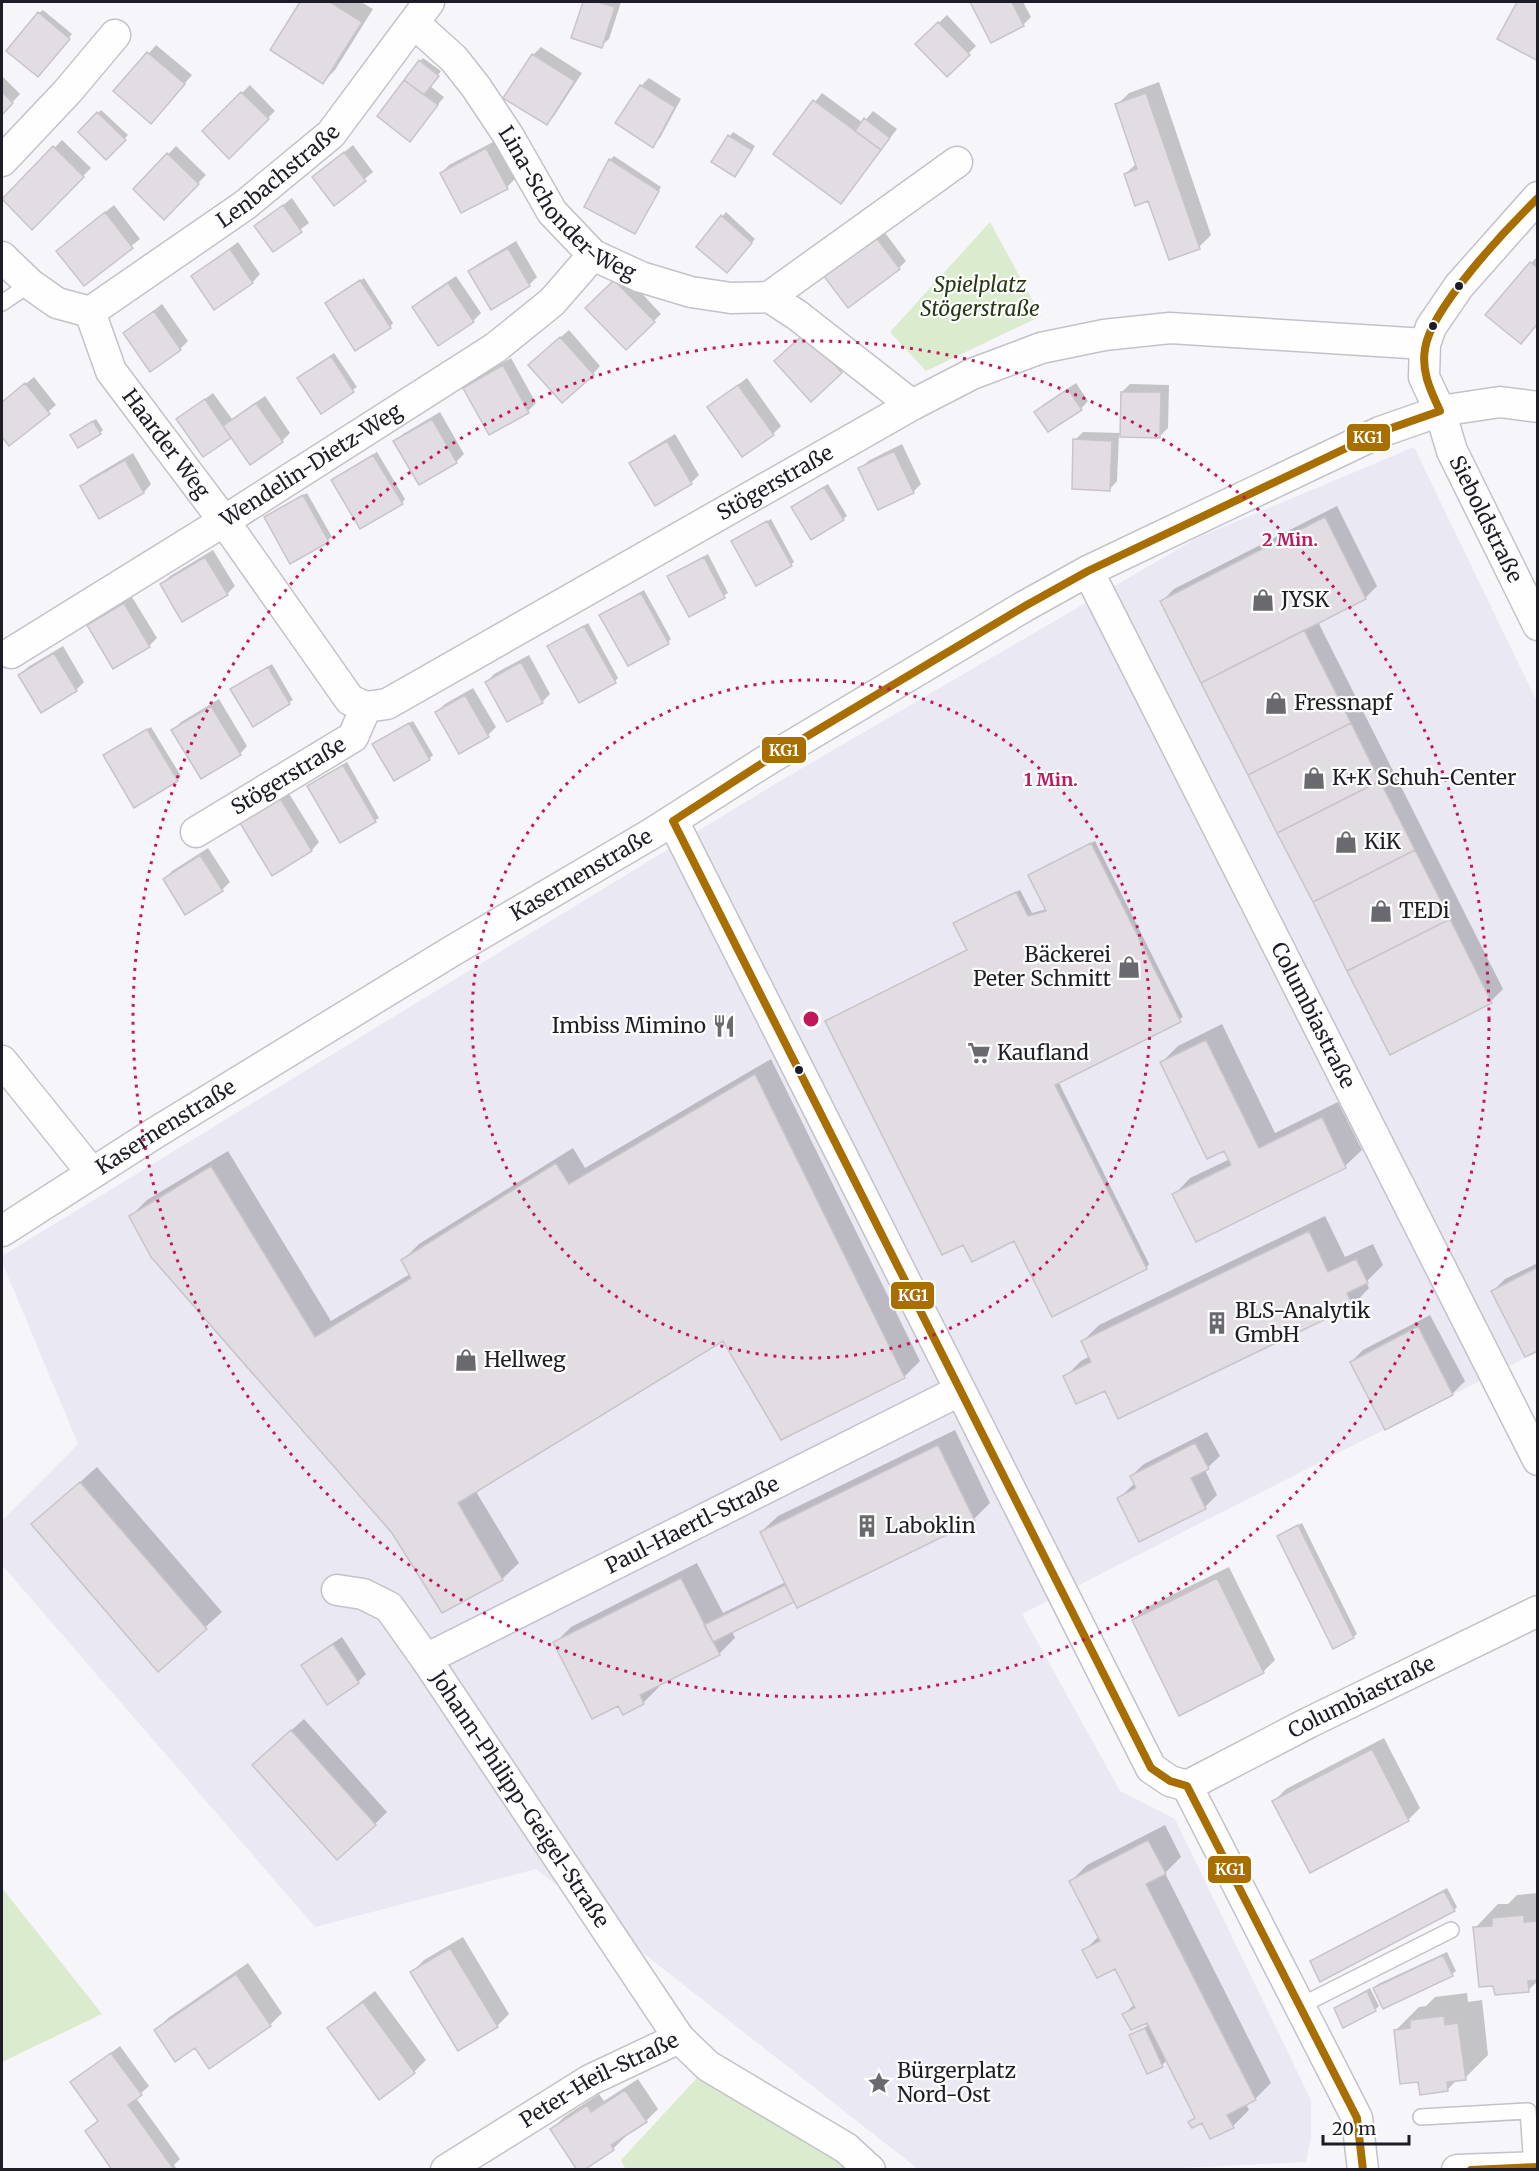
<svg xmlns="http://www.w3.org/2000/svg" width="1539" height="2171" viewBox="0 0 1539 2171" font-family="Merriweather,serif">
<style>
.built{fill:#eae8f2}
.green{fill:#daebce}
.shadow{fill:#0003}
.building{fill:#e2dde3;stroke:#c8c4ca;stroke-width:1.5}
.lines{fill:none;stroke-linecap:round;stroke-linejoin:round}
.service-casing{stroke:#c3c2c9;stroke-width:18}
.minor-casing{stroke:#c3c2c9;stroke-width:33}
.service{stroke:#fefefe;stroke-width:15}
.minor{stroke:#fefefe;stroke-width:30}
.bus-1-casing{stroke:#fff;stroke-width:12}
.bus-1{stroke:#a86e00;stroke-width:8}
.ring{fill:none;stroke:#c2185b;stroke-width:3;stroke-dasharray:3 6}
.bus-dot{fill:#1e1d27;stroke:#fff;stroke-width:2}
.labels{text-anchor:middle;stroke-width:4.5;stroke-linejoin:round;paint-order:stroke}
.street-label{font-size:21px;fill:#1e1d27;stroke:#fff}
.park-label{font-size:21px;font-style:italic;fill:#243910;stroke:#fff}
.poi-label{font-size:21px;fill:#1e1d27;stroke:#fff;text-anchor:start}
.centre{fill:#c2185b;stroke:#fff;stroke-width:3}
.ring-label{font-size:18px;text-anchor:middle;font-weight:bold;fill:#c2185b;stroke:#fff;stroke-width:4.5;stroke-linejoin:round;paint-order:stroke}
.line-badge{stroke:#fff;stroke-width:2}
.badge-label{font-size:16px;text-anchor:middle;font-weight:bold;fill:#fff}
</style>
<rect width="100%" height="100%" fill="#f6f5f9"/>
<path class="built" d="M1414 447 1537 702V1352L1022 1614 1120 1791 1175 1819 1311 2100V2138L1306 2162 1159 2169H918L536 1869 315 1927 2 1565V1521L78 1444 2 1262V1256L775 784 1197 538Z"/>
<path class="green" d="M990 222 1041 316 926 371 890 332Z
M2 1888 102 2014 2 2062Z
M708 2066 870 2169 626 2170 621 2160Z"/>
<path class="shadow" d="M302 2H361L373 9 335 70 323 82 272 50Z
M584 2H621L609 39 601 46 573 37Z
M972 2H1023L1031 17 1023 25 992 40Z
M43 10 72 34 41 72 39 13Z
M947 15 976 46 947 75 917 44Z
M156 45 192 75 159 114 116 91Z
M541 47 582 73 554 116 546 124 533 55Z
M423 58 441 71 430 86 444 97 410 140 420 61Z
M2 76 20 94 2 113Z
M649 78 681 99 660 138 652 146 617 123 641 86Z
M1159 82 1211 235 1199 247 1125 174 1137 163 1117 105 1129 93Z
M250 85 275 111 229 157 204 131Z
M822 93 863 123 873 111 897 129 841 202 775 154Z
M101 110 128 135 106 158 80 132Z
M733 132 755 146 738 172 713 161Z
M62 140 91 168 32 228 3 200Z
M495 141 515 179 507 187 441 173 449 165Z
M353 145 373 172 334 204 314 177Z
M176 146 206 175 164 218 135 189Z
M614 156 661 187 635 232 610 160Z
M292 198 309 223 273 250 256 226Z
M114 205 140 239 84 284 58 251Z
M726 212 755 239 730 268 698 247Z
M883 230 906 261 899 268H833Z
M516 241 537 277 529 285 470 272 478 264Z
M238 242 260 274 253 282 214 308 192 277Z
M1538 256V324L1533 330 1531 263Z
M623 273 661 314 626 348 588 308Z
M456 276 481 313 473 321 414 307 422 299Z
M364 278 393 323 390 327 327 303Z
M162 304 188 341 180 349 125 333Z
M815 326 849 364 811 399Z
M569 330 600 366 593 374 538 357Z
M334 353 357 387 321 412 299 378Z
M511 358 536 403 528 411 489 433 465 388 472 380Z
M34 377 56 405 10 444 2 434V403Z
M747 378 781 426 773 434 709 407Z
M1076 383 1088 401 1081 409 1036 412 1044 404Z
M1130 384 1169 385 1168 428 1160 436 1119 435 1117 481 1110 489 1075 440 1083 432 1121 433 1122 392Z
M213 393 232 419 265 396 290 433 282 441 250 463 231 436 204 455 178 419Z
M440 412 464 454 456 462 420 483 395 442 403 434Z
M96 419 103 430 100 433 75 432Z
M675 434 699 475 691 483 656 504 631 464 639 456Z
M902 444 921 484 913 492 860 469 868 461Z
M377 452 405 499 402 503 337 477Z
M133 453 151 484 144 492 100 517 81 487 89 479Z
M828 484 847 516 843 519 793 507Z
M307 493 332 537 291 562 269 514Z
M1337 506 1377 586 1365 598 1318 622 1503 989 1491 1001 1390 1053 1162 601 1174 589Z
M771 519 794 562 791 565 733 541Z
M213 550 235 586 227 594 162 584 170 576Z
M708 554 728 593 689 615 669 576Z
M644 590 671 639 668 642 605 612Z
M132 597 157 638 149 646 89 625 97 617Z
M588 623 618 678 615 681 549 646Z
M63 646 84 682 76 690 20 675 28 667Z
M529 655 550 694 542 702 487 682 494 674Z
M272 664 293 700 253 724 232 689Z
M473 688 496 727 488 735 459 752 437 712 445 704Z
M219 699 247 746 240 754 173 730 181 722Z
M413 721 433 755 429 759 378 741Z
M151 727 181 776 135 806 108 752Z
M347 762 379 818 341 841 309 786Z
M288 792 319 842 312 850 273 874 242 823Z
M1095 841 1183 1017 1058 1081 1149 1264 1146 1268 1015 1239 831 1018 968 949 955 924 958 920 1020 890 1032 913 1047 909 1030 875Z
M208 848 230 882 222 890 165 879 172 871Z
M1222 1024 1275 1133 1338 1102 1362 1150 1345 1166 1196 1240 1174 1195 1190 1178 1230 1159 1224 1149 1162 1062 1178 1046Z
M771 1059 920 1361 904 1377 723 1339 475 1490 519 1563 502 1579 442 1611 393 1532 131 1216 147 1200 228 1151 331 1321 410 1274 403 1260 419 1244 573 1148 585 1168Z
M1325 1216 1345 1257 1373 1244 1383 1265 1366 1282 1369 1288 1353 1305 1119 1417 1105 1389 1065 1377 1081 1361 1090 1356 1083 1341 1099 1325Z
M1538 1263V1349L1493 1291 1505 1279Z
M1430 1315 1465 1381 1453 1393 1386 1428 1351 1362 1363 1350Z
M955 1430 990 1503 974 1519 797 1606 794 1599 732 1631 735 1638 719 1654 658 1684 659 1687 643 1703 619 1704 555 1643 571 1627 697 1563 723 1613 786 1582 761 1532 778 1516Z
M1207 1432 1220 1456 1205 1470 1217 1495 1205 1507 1140 1540 1119 1498 1135 1483 1131 1476 1144 1464Z
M97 1467 222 1612 158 1670 33 1524Z
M1302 1523 1357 1634 1353 1637 1279 1536Z
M1229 1567 1275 1660 1263 1672 1133 1620 1145 1608Z
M342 1637 366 1674 358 1682 303 1666 311 1658Z
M304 1719 387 1812 375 1824 266 1753Z
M1384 1738 1420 1808 1408 1820 1274 1801 1286 1789Z
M1165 1825 1181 1857 1165 1873 1271 2083 1255 2099 1246 2104 1249 2110 1233 2126 1202 2121 1190 2122 1196 2116 1167 2060 1162 2065 1131 2035 1149 2025 1147 2021 1124 2014 1135 2004 1116 1967 1084 1951 1099 1936 1071 1881 1087 1865Z
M1447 1888 1457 1907 1454 1910 1311 1961Z
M1538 1893V1981L1528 1990 1475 1928 1498 1904H1508L1517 1895Z
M463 1937 509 2014 497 2026 459 2049 412 1972 424 1960Z
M1447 1952 1456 1971 1452 1974 1374 1988 1378 1984Z
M248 1963 282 2013 270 2025 196 2046 156 2030 168 2018Z
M1370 1988 1379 2006 1375 2010 1335 2008Z
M375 1991 426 2060 414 2072 329 2029 341 2017Z
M1467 1993 1468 2002 1482 2000 1488 2055 1465 2078 1458 2079 1447 2090 1420 2080 1395 2031 1419 2007 1426 2006 1435 1997Z
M120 2046 149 2086 136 2098 180 2159 174 2165 177 2170H114L87 2131 99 2120 72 2083Z
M638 2079 658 2109 646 2121 624 2135 625 2137 613 2149 582 2170 552 2129 564 2117 599 2094 604 2101Z"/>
<path class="building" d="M300 2H330L362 22 323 84 270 50Z
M583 2H598L615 7 602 48 571 38Z
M970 2H1012L1024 26 991 43Z
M1517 2H1538V61L1497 39Z
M38 12 70 39 38 77 6 51Z
M938 22 970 55 947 77 915 44Z
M147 52 185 84 151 124 113 91Z
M532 54 575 81 547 125 503 98Z
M419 60 439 76 424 95 404 80Z
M404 80 438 105 410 142 377 116Z
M640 85 675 107 653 148 615 123Z
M2 92 13 103 2 115Z
M241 92 269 119 229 159 202 131Z
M1146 93 1200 249 1169 260 1148 201 1135 206 1124 174 1137 169 1115 104Z
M813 100 881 150 841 204 773 154Z
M97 112 126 140 106 160 78 132Z
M864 118 890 138 881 150 855 131Z
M728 135 752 150 735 177 711 162Z
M53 146 84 177 32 230 2 199Z
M486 148 508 189 461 213 440 173Z
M344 152 366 181 334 206 312 177Z
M167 153 199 184 164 220 133 189Z
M609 159 659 191 635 234 584 207Z
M283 205 302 232 273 252 254 226Z
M105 212 133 248 84 286 56 251Z
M721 215 752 243 727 273 696 247Z
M875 236 900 269 848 308 823 275Z
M508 248 530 286 491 310 468 271Z
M230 249 253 283 214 310 191 276Z
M1530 262 1538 268V323L1521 344 1485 315Z
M360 280 391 328 355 351 325 303Z
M614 280 655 322 626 350 585 308Z
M448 283 474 322 438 346 412 307Z
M154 311 181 350 150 372 123 333Z
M806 332 842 373 811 402 774 361Z
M560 337 594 375 562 403 528 365Z
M331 356 354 392 321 414 297 378Z
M503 365 529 413 489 435 463 388Z
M25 383 50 414 9 446 2 437V402Z
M738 385 774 435 742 457 707 407Z
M1068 389 1082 410 1048 432 1034 412Z
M1121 392H1161L1160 438 1120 437Z
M205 399 231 438 203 457 176 419Z
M256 403 283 442 250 465 223 426Z
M432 419 457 463 419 485 393 441Z
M93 421 101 434 78 448 70 435Z
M1073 439 1112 441 1110 491 1072 489Z
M667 441 692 484 655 506 629 463Z
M894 451 914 493 878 510 858 468Z
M373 455 403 504 360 529 331 480Z
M125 460 144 493 99 519 80 486Z
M824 487 844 520 811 540 791 507Z
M303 495 329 542 290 564 264 517Z
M1325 517 1366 599 1201 683 1160 601Z
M767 521 792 566 756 586 731 541Z
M205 557 228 595 182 622 160 584Z
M704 557 725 598 689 617 667 576Z
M641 593 669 644 628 666 599 615Z
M124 603 150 647 113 669 87 625Z
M584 626 616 683 579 703 547 646Z
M1304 630 1351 723 1248 775 1201 683Z
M54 653 77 691 41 713 18 675Z
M521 662 543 703 507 722 485 682Z
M268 667 290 704 253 727 230 689Z
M465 695 489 737 459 754 435 712Z
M211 706 241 755 201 779 171 730Z
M409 723 430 760 394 781 372 744Z
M1351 723 1380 781 1277 833 1248 775Z
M147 729 178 781 134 808 103 755Z
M343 765 376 822 340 843 307 786Z
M1380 781 1415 850 1313 902 1277 833Z
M280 798 312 851 272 876 240 823Z
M1091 843 1181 1022 1055 1085 1147 1269 1052 1317 1014 1241 972 1262 963 1245 942 1255 825 1021 967 950 953 923 1016 892 1028 916 1046 911 1028 875Z
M1415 850 1450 919 1347 971 1313 902Z
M200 855 223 891 185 915 163 879Z
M1450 919 1492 1003 1390 1055 1347 971Z
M1206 1040 1259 1148 1322 1117 1346 1168 1196 1242 1172 1194 1231 1165 1224 1151 1207 1159 1160 1062Z
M755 1074 905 1378 781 1440 723 1341 458 1503 503 1580 442 1613 392 1533 151 1257 129 1216 211 1166 315 1337 411 1278 401 1260 556 1163 569 1184Z
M1309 1231 1328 1272 1356 1259 1368 1283 1347 1293 1353 1306 1118 1419 1105 1391 1076 1404 1063 1376 1091 1362 1081 1341Z
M1538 1267V1351L1525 1357 1491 1291Z
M1418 1326 1453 1395 1385 1430 1350 1362Z
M1195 1443 1209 1469 1191 1478 1206 1509 1139 1542 1117 1498 1136 1488 1130 1476Z
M938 1445 975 1521 797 1608 760 1532Z
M80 1482 207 1629 158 1672 31 1524Z
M1298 1525 1354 1638 1333 1649 1277 1536Z
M681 1578 720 1655 640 1695 644 1704 623 1715 618 1706 592 1719 553 1642Z
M1217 1578 1264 1673 1179 1716 1132 1620Z
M785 1585 794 1602 713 1642 704 1625Z
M333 1644 359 1683 327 1705 301 1665Z
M291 1730 376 1825 337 1860 252 1765Z
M1372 1749 1409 1821 1310 1873 1272 1801Z
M1148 1840 1166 1874 1146 1884 1256 2100 1227 2115 1234 2128 1210 2139 1202 2123 1192 2128 1188 2122 1195 2118 1147 2023 1131 2030 1122 2014 1135 2008 1115 1969 1097 1978 1082 1950 1100 1941 1069 1881Z
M1444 1891 1455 1911 1320 1982 1310 1961Z
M1524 1915V1922L1537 1921 1538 1980 1528 1981 1529 1992 1495 1995 1493 1986 1479 1987 1473 1927 1492 1926V1918Z
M450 1948 498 2027 458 2051 410 1972Z
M1443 1955 1453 1976 1383 2009 1373 1988Z
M236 1974 271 2026 209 2069 195 2048 175 2062 154 2030Z
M1367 1991 1376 2011 1343 2028 1334 2008Z
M363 2002 415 2073 379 2100 327 2028Z
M1444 2016 1445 2025 1458 2023 1466 2080 1447 2082 1448 2091 1420 2095 1418 2082 1400 2084 1394 2030 1410 2028V2020Z
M1145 2028 1163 2067 1147 2074 1129 2035Z
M111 2053 142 2095 128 2105 173 2168 171 2170H112L85 2131 98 2121 70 2082Z
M625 2090 647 2122 611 2145 614 2150 584 2170H577L550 2129 587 2105 591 2112Z"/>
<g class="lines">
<g class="service-casing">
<path id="service" d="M2 303 30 284
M1300 2006 1451 1930
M1421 2117 1528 2111 1532 2167"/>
</g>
<g class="minor-casing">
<g id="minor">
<path id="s1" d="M414 23 454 59 476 87 508 135 552 212 593 255 641 277 691 292 731 298 769 297 797 315 912 405"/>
<path d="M2 161 68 91 115 35"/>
<path id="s2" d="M1538 197 1459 286 1431 327 1425 344 1424 377 1440 411 1452 451 1538 625"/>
<path id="s3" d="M2 257 30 284 57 303 90 312 111 371 224 521 350 700 366 707"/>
<path d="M769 297 957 162"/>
<path id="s4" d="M90 312 245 205 331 134 429 2"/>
<path id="s5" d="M1088 571 1538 1460"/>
<path id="s6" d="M11 653 224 521 495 348 552 302 593 255"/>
<path d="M673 821 1151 1768 1170 1781 1187 1786 1357 2118 1363 2170"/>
<path id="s7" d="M196 832 353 737 366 707 387 704 912 405 972 374 1041 348 1104 335 1170 328 1425 344"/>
<path d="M2 1061 92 1173"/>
<path id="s8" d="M2 1231 155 1133 452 951 651 834 764 762 1025 606 1088 571 1380 432 1440 411 1500 402 1538 407"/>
<path id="s9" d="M337 1590 363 1594 389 1607 426 1659 679 2038 708 2066 846 2148 870 2170"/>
<path id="s10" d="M426 1659 959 1391"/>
<path id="s11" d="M1187 1786 1308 1723 1538 1611"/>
<path id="s12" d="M446 2170 590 2080 679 2038"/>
<path d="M1457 2170 1538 2167"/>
</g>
</g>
<use href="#service" class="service"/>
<use href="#minor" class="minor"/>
<g class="bus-1-casing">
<path id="bus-1" d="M1363 2170 1357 2118 1187 1786 1170 1781 1151 1768 673 821 764 762 1025 606 1088 571 1380 432 1440 411C1431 391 1421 372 1425 349 1430 309 1508 227 1538 198
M1471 2170 1538 2167"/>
</g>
<use href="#bus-1" class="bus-1"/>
</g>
<g class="ring">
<circle cx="811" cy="1019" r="339"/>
<circle cx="811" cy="1019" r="678"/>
</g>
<defs>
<g id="shop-bare" transform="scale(1.8)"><path d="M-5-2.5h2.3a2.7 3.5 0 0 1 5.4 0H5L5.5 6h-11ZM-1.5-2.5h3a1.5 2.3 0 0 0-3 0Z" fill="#6a6970" stroke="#fff" stroke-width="2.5" paint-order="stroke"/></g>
<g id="restaurant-bare" transform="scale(1.8)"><path d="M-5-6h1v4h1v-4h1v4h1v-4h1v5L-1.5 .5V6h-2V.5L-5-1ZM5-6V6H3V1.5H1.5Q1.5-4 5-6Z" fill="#6a6970" stroke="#fff" stroke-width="2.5" paint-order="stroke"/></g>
<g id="supermarket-bare" transform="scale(1.8)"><path d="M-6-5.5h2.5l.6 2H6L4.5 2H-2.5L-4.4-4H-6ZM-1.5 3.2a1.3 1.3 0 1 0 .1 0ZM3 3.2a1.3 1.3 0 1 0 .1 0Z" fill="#6a6970" stroke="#fff" stroke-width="2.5" paint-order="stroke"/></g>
<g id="building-bare" transform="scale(1.8)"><path d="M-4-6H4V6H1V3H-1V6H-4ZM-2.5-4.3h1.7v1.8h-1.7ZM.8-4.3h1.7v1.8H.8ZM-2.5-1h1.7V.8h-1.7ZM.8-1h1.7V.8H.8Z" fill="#6a6970" stroke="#fff" stroke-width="2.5" paint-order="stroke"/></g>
<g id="sight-bare" transform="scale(1.8)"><path d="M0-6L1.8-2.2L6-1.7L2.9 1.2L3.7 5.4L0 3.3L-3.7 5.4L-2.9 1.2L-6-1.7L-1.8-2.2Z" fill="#6a6970" stroke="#fff" stroke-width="2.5" paint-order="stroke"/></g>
</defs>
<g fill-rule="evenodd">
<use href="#shop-bare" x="1263" y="600"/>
<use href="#shop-bare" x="1276" y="703"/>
<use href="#shop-bare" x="1314" y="778"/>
<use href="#shop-bare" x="1346" y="842"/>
<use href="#shop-bare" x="1381" y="911"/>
<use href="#shop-bare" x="1129" y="967"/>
<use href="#restaurant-bare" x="724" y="1026"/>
<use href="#supermarket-bare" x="979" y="1053"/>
<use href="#building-bare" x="1217" y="1323"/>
<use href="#shop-bare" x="466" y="1360"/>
<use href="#building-bare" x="867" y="1526"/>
<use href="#sight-bare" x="879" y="2083"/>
</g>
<g class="bus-dot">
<circle cx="1459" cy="286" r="5"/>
<circle cx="1433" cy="326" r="5"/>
<circle cx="799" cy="1070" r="5"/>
</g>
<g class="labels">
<g class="street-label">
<text dy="7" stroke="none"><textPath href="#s4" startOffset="232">Lenbachstraße</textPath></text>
<text dy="7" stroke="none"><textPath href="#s1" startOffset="240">Lina-Schonder-Weg</textPath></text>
<text dy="7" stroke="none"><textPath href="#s3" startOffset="260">Haarder Weg</textPath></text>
<text dy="7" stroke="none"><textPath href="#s6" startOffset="354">Wendelin-Dietz-Weg</textPath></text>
<text dy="7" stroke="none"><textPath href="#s7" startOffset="684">Stögerstraße</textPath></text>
<text dy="7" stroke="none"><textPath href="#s2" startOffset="375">Sieboldstraße</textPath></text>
<text dy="7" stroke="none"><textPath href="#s7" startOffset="108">Stögerstraße</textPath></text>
<text dy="7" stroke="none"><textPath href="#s8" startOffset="680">Kasernenstraße</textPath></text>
<text dy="7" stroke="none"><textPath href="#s5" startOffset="498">Columbiastraße</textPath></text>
<text dy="7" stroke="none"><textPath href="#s8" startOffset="194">Kasernenstraße</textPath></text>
<text dy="7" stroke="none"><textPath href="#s10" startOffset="298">Paul-Haertl-Straße</textPath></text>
<text dy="7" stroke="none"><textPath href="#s11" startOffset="196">Columbiastraße</textPath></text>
<text dy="7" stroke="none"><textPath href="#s9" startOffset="288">Johann-Philipp-Geigel-Straße</textPath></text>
<text dy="7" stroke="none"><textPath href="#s12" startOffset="178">Peter-Heil-Straße</textPath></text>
</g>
<g class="park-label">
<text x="980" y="292">Spielplatz<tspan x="980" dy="24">Stögerstraße</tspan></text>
</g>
<g class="poi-label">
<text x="1281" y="607">JYSK</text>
<text x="1294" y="710">Fressnapf</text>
<text x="1332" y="785">K+K Schuh-Center</text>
<text x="1364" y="849">KiK</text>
<text x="1399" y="918">TEDi</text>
<text x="1111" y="962" text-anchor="end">Bäckerei<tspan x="1111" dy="24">Peter Schmitt</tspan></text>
<text x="706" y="1033" text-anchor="end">Imbiss Mimino</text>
<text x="997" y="1060">Kaufland</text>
<text x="1235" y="1318">BLS-Analytik<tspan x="1235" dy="24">GmbH</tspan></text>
<text x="484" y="1367">Hellweg</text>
<text x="885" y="1533">Laboklin</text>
<text x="897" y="2078">Bürgerplatz<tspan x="897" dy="24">Nord-Ost</tspan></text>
</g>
</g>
<circle cx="811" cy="1019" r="9" class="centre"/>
<g class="ring-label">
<text x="1290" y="546">2 Min.</text>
<text x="1051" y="786">1 Min.</text>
</g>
<g class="line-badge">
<rect x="1346" y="423" width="45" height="29" rx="6" fill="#a86e00"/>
<rect x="761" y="736" width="46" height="28" rx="6" fill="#a86e00"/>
<rect x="890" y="1281" width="45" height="29" rx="6" fill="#a86e00"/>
<rect x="1207" y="1855" width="45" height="29" rx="6" fill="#a86e00"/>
</g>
<g class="badge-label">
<text x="1368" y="443">KG1</text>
<text x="784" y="756">KG1</text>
<text x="913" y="1301">KG1</text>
<text x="1230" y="1875">KG1</text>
</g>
<rect width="1539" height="2171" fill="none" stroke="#1e1d27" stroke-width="6"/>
<path d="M1323 2135v9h86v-9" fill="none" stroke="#1e1d27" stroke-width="3"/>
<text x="1332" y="2135" font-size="18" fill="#1e1d27" stroke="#ffffff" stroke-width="4.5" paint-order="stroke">20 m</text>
</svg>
